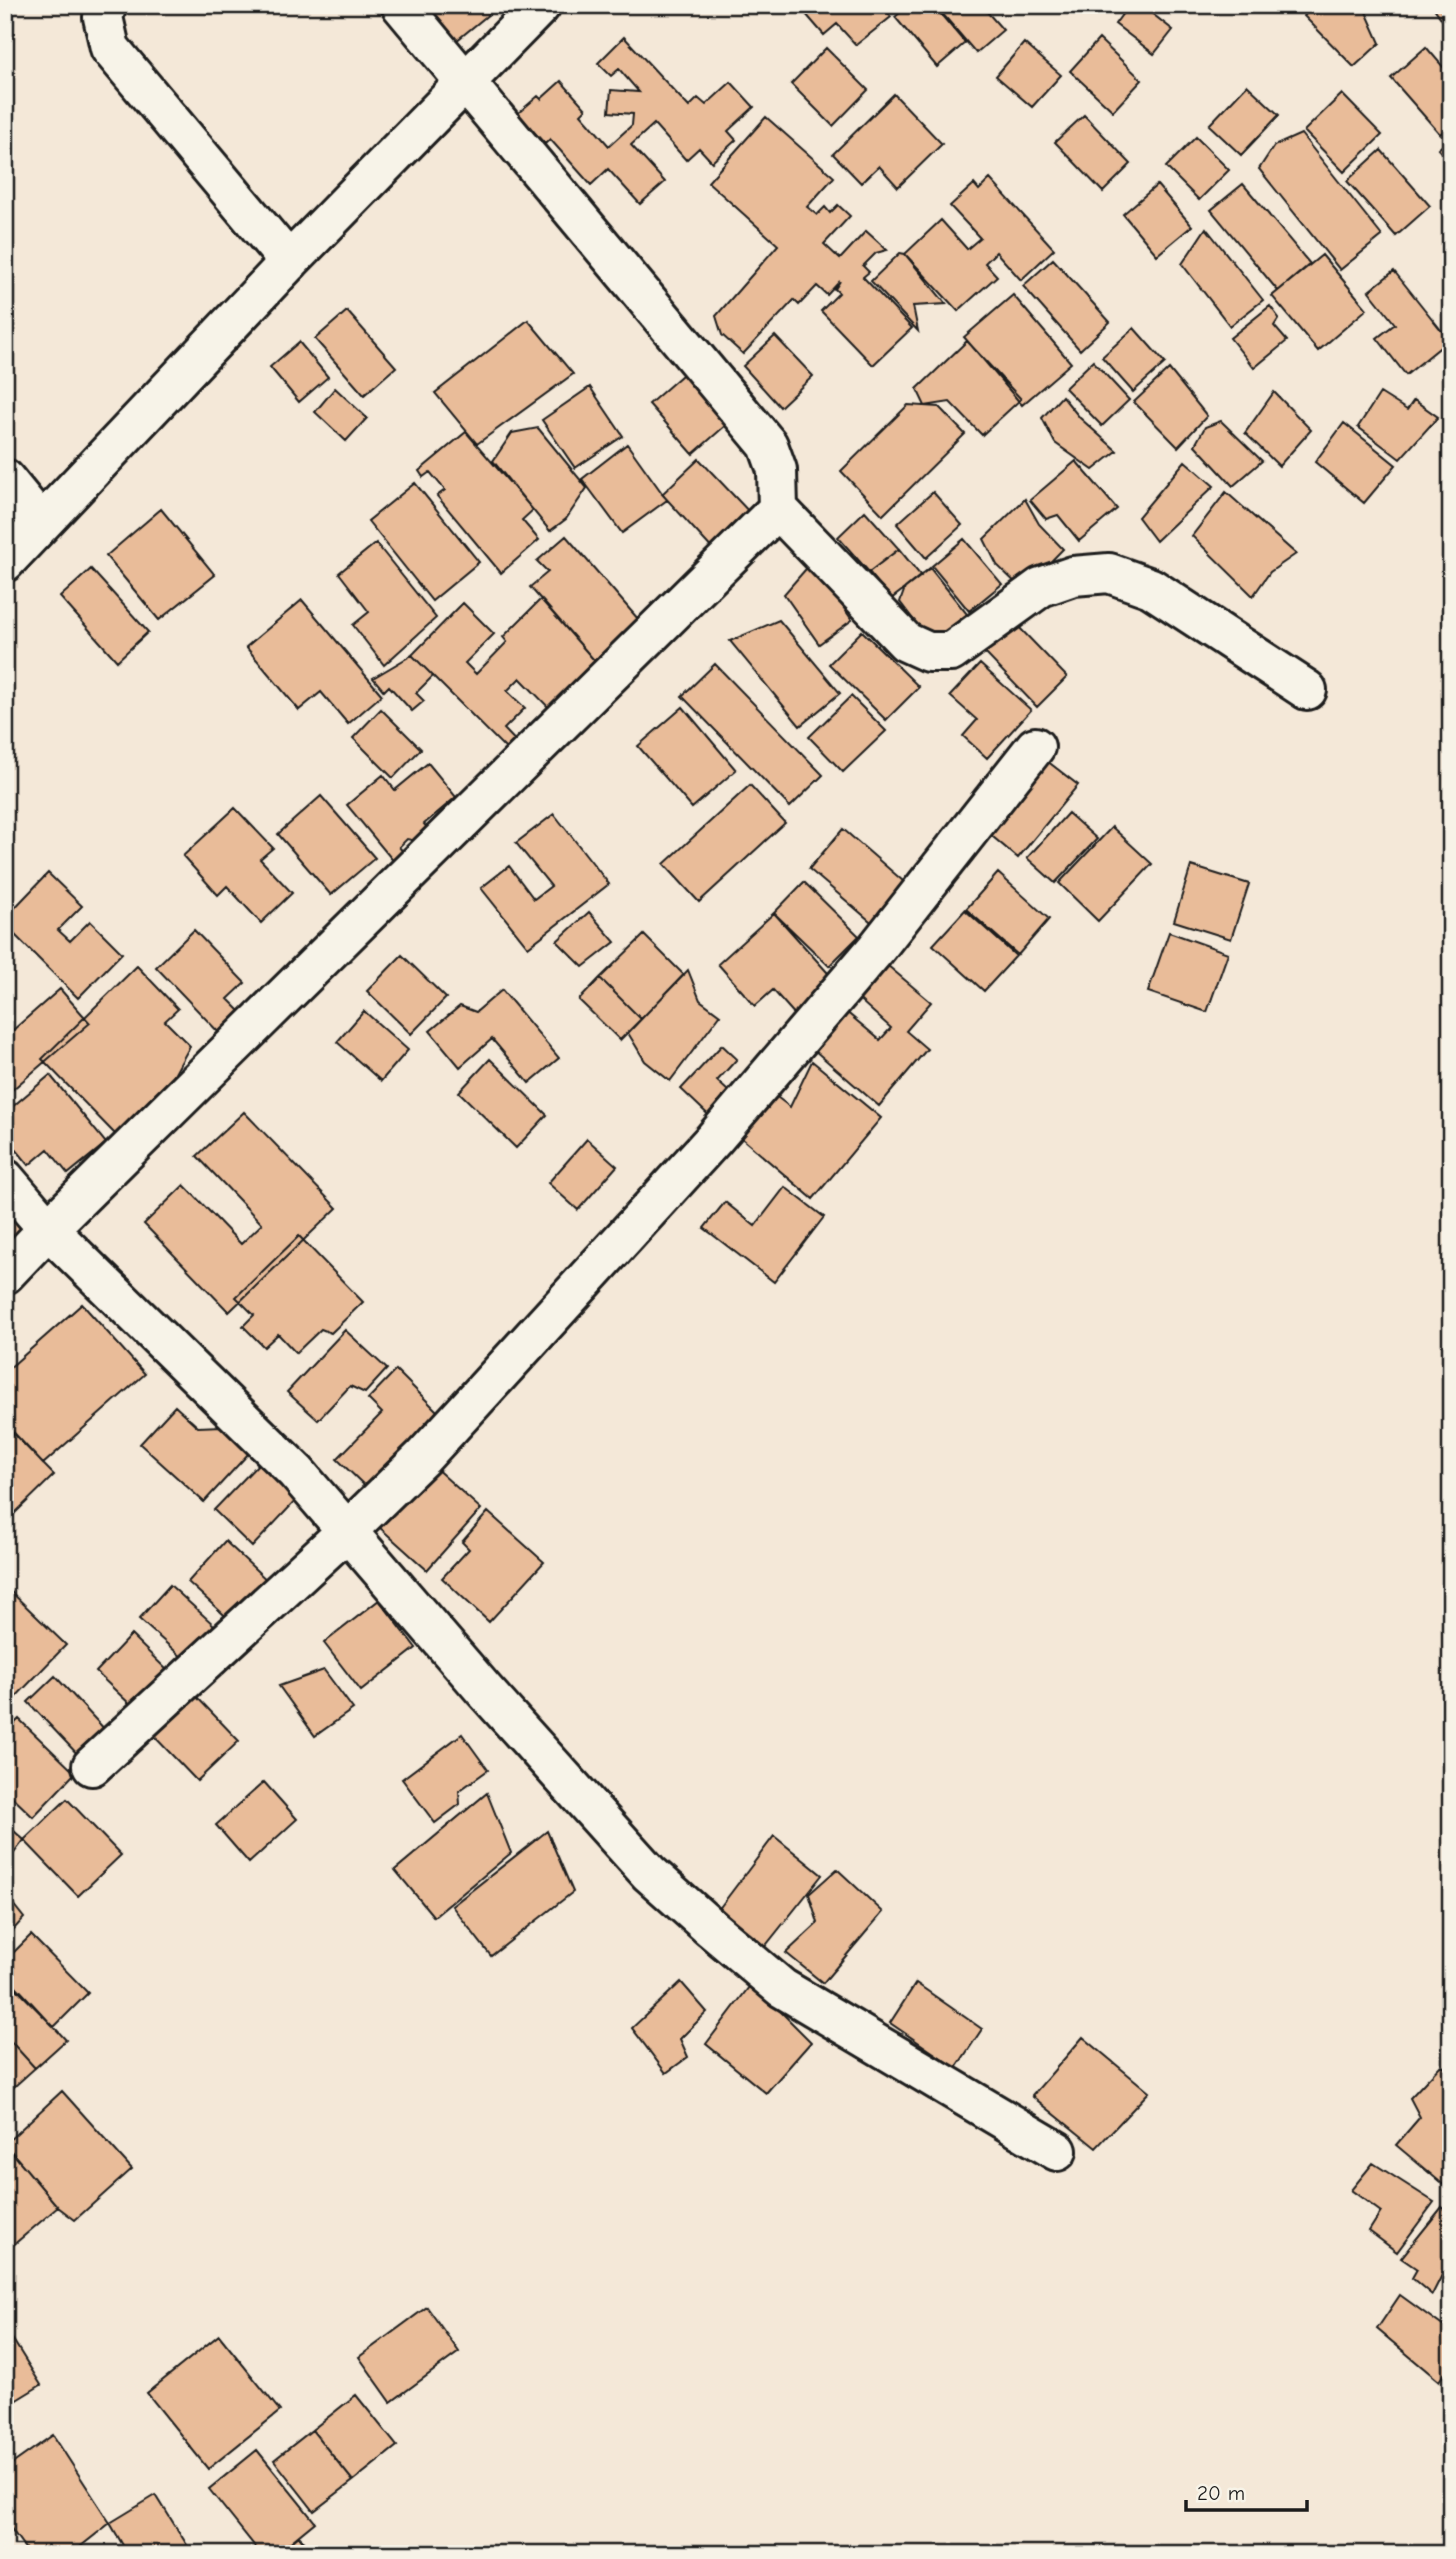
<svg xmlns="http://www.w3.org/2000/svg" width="1456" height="2559" viewBox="0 0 1456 2559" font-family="'Comic Neue',sans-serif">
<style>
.building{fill:#e9bc99;stroke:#1c1c1c;stroke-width:2}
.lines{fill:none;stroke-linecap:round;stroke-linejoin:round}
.minor-casing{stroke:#1c1c1c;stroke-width:44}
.secondary-casing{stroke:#1c1c1c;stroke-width:44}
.minor{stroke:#f7f3e8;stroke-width:38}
.secondary{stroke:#f7f3e8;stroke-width:38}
</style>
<rect width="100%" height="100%" fill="#f4e8d8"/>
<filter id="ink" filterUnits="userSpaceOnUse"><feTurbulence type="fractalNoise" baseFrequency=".0143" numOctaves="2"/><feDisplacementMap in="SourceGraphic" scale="14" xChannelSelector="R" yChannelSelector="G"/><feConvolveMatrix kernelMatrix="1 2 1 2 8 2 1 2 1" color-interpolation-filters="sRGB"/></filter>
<g filter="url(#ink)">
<path class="building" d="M427 5H500L456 41Z
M814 5H882L891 17 856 45 837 24 824 35 805 13Z
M909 5H933L965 43 937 67 895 17Z
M935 5H981L1003 30 976 53Z
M1129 5H1141L1173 30 1154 54 1115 24Z
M1315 5H1363L1380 43 1354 67 1304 16Z
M1432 5H1451V33Z
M624 37 689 107 698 98 706 105 731 82 754 107 728 131 736 140 712 162 699 148 686 160 654 124 631 145 665 182 640 204 608 169 591 185 550 139 545 144 517 114 538 96 541 99 561 81 586 109 581 114 609 146 632 125 633 114 609 112 611 90 639 92 619 69 611 76 598 63Z
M1099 39 1142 80 1113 111 1070 71Z
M1024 43 1061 75 1032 107 996 76Z
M1426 47 1451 76V125L1440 134 1391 78Z
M826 48 868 90 833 126 791 84Z
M1247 85 1279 115 1241 155 1209 125Z
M894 94 942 144 898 187 879 166 861 183 833 154Z
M1342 94 1382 135 1344 172 1304 131Z
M1084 115 1131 164 1103 192 1055 142Z
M766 117 834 177 807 207 817 215 825 207 830 213 838 205 850 216 824 244 840 259 866 231 887 250 876 253 863 266 869 272 863 277 912 328 873 365 821 311 839 293 835 289 840 281 827 295 817 286 799 305 794 300 743 354 722 335 716 316 778 245 708 182Z
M1301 134 1382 236 1340 270 1259 169 1274 146Z
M1196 137 1229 170 1199 200 1166 167Z
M1451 138V164L1438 149Z
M1381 150 1430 206 1396 236 1347 181Z
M990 179 1054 249 1021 280 996 252 985 263 997 276 958 311 905 254 941 220 967 249 980 238 950 206 974 184 979 190Z
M1243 184 1310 264 1278 291 1211 210Z
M1157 185 1192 226 1157 255 1123 214Z
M1206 228 1263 300 1230 326 1182 264Z
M900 253 905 254 946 304 913 306 918 331 871 281Z
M1322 255 1367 309 1318 351 1272 296Z
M1053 259 1110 322 1080 350 1023 286Z
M1394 271 1449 340 1406 375 1377 338 1395 324 1369 291Z
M1013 295 1071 363 1022 405 964 337Z
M1270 306 1279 318 1274 326 1287 341 1254 368 1230 338Z
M347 311 396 367 364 395 315 339Z
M528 320 573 374 477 444 435 393Z
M1134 328 1165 363 1133 392 1102 357Z
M775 336 813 376 780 407 743 366Z
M967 341 1021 399 982 435 950 402 925 406 917 389Z
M299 342 328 377 299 402 270 367Z
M1093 361 1129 400 1102 426 1065 388Z
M689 369 734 418 693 454 649 404Z
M1169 369 1207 416 1178 447 1134 402Z
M590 387 623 436 575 468 542 420Z
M335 388 367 418 346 441 315 412Z
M1274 392 1311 430 1279 466 1245 433Z
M1380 393 1407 410 1414 400 1438 417 1400 459 1358 427Z
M1062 396 1080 418 1117 451 1093 470 1055 443 1042 418Z
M908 405 939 407 965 434 883 515 841 471Z
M1221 421 1262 461 1233 486 1195 445 1205 427Z
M1344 423 1396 465 1364 503 1315 462Z
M538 428 587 488 566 519 550 531 493 461 512 433Z
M466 432 533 510 522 520 539 540 501 573 437 496 445 490 430 472 423 477 419 471Z
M627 444 667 500 622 533 582 479Z
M699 459 753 516 715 552 662 494Z
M1076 461 1117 509 1079 541 1058 515 1046 519 1030 500Z
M1185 461 1214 486 1156 541 1138 517Z
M415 483 479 562 432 601 368 521Z
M933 492 962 525 926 558 897 524Z
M1226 492 1296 554 1270 572 1253 596 1192 536Z
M1025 499 1039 524 1063 549 1023 590 997 565 984 539Z
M161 509 215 575 159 620 106 556Z
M865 511 899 549 869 572 838 537Z
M566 536 645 627 600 667 530 587 548 572 537 561Z
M964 539 1002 584 969 611 932 566Z
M376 543 436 618 384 665 353 625 369 612 339 573Z
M899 549 921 576 891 599 869 572Z
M812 562 852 620 819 644 784 594Z
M930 568 967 614 931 643 900 602 905 588Z
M91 569 148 632 117 661 60 597Z
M541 599 600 667 550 709 520 678 507 691 525 708 504 729 526 752 517 760 412 655 463 603 494 634 465 663 476 674 507 642 503 637Z
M302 600 382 695 348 724 321 692 299 710 246 647Z
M779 620 840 693 800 726 730 641Z
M1015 623 1067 677 1037 707 985 653Z
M862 631 919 687 886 720 829 664Z
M412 655 433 676 416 693 424 701 412 711 389 686 384 691 373 678Z
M715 664 823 775 790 807 682 696Z
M980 664 1031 710 987 758 963 736 977 720 950 696Z
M851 696 886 731 843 772 809 737Z
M683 707 736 770 692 808 638 746Z
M381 709 421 749 393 778 353 738Z
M1038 754 1078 785 1018 858 980 826Z
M428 763 456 797 424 824 429 830 416 841 407 839 399 847 405 854 395 863 347 805 383 775 395 790Z
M750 785 785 823 699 902 664 864Z
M321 796 375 858 331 895 278 834Z
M235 808 273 848 260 859 292 893 261 923 227 886 218 895 183 856Z
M1068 813 1097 839 1055 883 1027 858Z
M554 814 609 884 528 947 481 888 509 866 534 899 551 886 516 843Z
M1112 827 1152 864 1098 921 1059 883Z
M843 829 910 887 876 926 809 869Z
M1191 866 1249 884 1231 939 1174 921Z
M48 873 82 906 58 930 70 941 90 921 122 953 78 998 5 925V918Z
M998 873 1049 919 1018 955 966 909Z
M804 882 859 936 829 966 774 913Z
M965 910 1016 956 984 991 933 945Z
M589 912 615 942 583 967 557 941Z
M774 913 836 982 797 1017 773 990 755 1006 718 964Z
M194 930 245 983 228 999 246 1017 224 1038 156 967Z
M1169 932 1228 953 1207 1012 1148 992Z
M644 935 684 975 641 1019 600 978Z
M402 955 446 998 411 1034 367 991Z
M881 960 931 1002 906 1031 927 1049 879 1106 807 1044 839 1006 880 1040 891 1028 853 994Z
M137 966 178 1009 165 1021 190 1046 173 1077 115 1134 42 1059Z
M688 970 700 1000 720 1015 670 1081 645 1061 628 1033Z
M600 978 641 1019 620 1040 579 1000Z
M60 989 90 1023 5 1096V1037Z
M502 990 559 1058 529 1083 492 1039 460 1067 430 1031 460 1006 476 1012Z
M364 1011 408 1050 381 1081 337 1042Z
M722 1045 737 1059 717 1081 739 1101 718 1124 681 1089Z
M490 1059 547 1115 516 1148 459 1092Z
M812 1061 881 1118 813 1199 738 1135 773 1094 790 1107Z
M50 1075 106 1143 68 1174 48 1149 29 1165 5 1136V1113Z
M244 1112 337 1208 229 1312 144 1224 184 1185 241 1244 262 1224 197 1156Z
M587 1139 617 1166 578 1210 548 1183Z
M785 1187 824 1217 774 1282 704 1228 725 1202 755 1226Z
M5 1199 37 1227 5 1259Z
M299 1236 363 1302 331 1333 321 1329 296 1353 278 1334 264 1347 243 1326 254 1315 236 1297Z
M82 1304 145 1374 43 1464 5 1423V1372Z
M345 1330 387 1369 365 1393 350 1386 318 1420 287 1392Z
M396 1370 439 1413 366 1487 337 1459 382 1413 368 1399Z
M175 1406 198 1427 222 1426 250 1452 204 1502 140 1444Z
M5 1425 54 1475 9 1519 5 1516Z
M423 1457 481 1509 427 1570 369 1518Z
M263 1459 300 1496 252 1547 214 1510Z
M488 1512 544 1562 489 1622 442 1578 469 1549 462 1542Z
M225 1541 270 1583 233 1623 188 1582Z
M170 1585 214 1625 184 1659 139 1619Z
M5 1586 66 1645 8 1705 5 1703Z
M379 1600 416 1648 361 1691 324 1643Z
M131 1635 168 1671 133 1707 96 1672Z
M324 1670 353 1709 315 1736 279 1686Z
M55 1676 109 1734 82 1759 28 1702Z
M193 1693 239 1741 197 1781 151 1733Z
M19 1719 75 1773 33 1817 5 1790V1733Z
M462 1734 488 1770 459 1791 460 1804 435 1823 402 1779Z
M264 1782 297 1819 249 1863 216 1825Z
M487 1793 511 1853 434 1917 395 1870Z
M67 1799 121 1855 78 1896 24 1840Z
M5 1823 24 1840 5 1865Z
M547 1831 573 1892 491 1956 452 1906Z
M774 1836 822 1875 759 1954 715 1914Z
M837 1869 883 1912 823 1983 786 1953 818 1923 809 1894Z
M5 1894 24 1918 5 1939Z
M31 1935 88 1993 54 2027 5 1977V1961Z
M681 1982 707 2012 680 2039 688 2057 666 2073 632 2028Z
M752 1983 811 2042 766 2093 706 2044Z
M916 1983 982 2029 956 2068 890 2023Z
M15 1985 66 2040 35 2068 5 2035V1994Z
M5 2035 35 2068 5 2095Z
M1083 2037 1149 2092 1096 2148 1032 2096Z
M1441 2065 1451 2072V2182L1446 2187 1396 2145 1420 2117 1410 2098Z
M62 2091 132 2169 75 2220 58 2207 5 2144Z
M5 2144 58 2207 5 2252Z
M1373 2163 1434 2202 1397 2252 1369 2231 1381 2212 1351 2190Z
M1442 2207 1451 2214V2275L1443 2273 1432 2295 1412 2278 1417 2269 1401 2258Z
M1400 2295 1451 2332V2364L1439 2381 1377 2329Z
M427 2307 459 2352 391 2402 359 2357Z
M5 2327 41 2385 5 2407Z
M219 2335 280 2411 208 2469 147 2393Z
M356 2395 397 2446 353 2481 312 2430Z
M312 2430 353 2481 314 2511 274 2460Z
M53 2435 110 2523 71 2554H29L5 2520V2469Z
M257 2450 315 2522 276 2554H261L209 2489Z
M156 2495 192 2553 190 2554H128L110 2523Z
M299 2536 315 2554H277Z"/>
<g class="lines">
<g class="minor-casing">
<path id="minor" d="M107 5 103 17 110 48 289 262
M5 479 41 523
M778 509 906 642 928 652H951L1041 587 1073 576 1109 573 1151 588 1307 690
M5 1179 48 1229 296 1472 485 1691 649 1873 712 1929 782 1988 1057 2151
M5 1274 48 1229 778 509 777 470 768 445 401 5
M92 1766 347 1531 423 1457 714 1139 876 949 1035 747"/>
</g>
<g class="secondary-casing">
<path id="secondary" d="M5 562 289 262 541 5"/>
</g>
<use href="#minor" class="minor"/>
<use href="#secondary" class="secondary"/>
</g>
</g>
<rect width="1456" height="2559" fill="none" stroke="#f7f3e8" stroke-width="28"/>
<rect x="14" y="14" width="1428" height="2531" fill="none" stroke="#1c1c1c" stroke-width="2.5" filter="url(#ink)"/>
<path d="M1186 2500v10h121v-10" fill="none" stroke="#1c1c1c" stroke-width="3.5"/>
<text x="1197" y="2500" font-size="21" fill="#1c1c1c" stroke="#f7f3e8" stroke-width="5" paint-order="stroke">20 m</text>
</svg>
